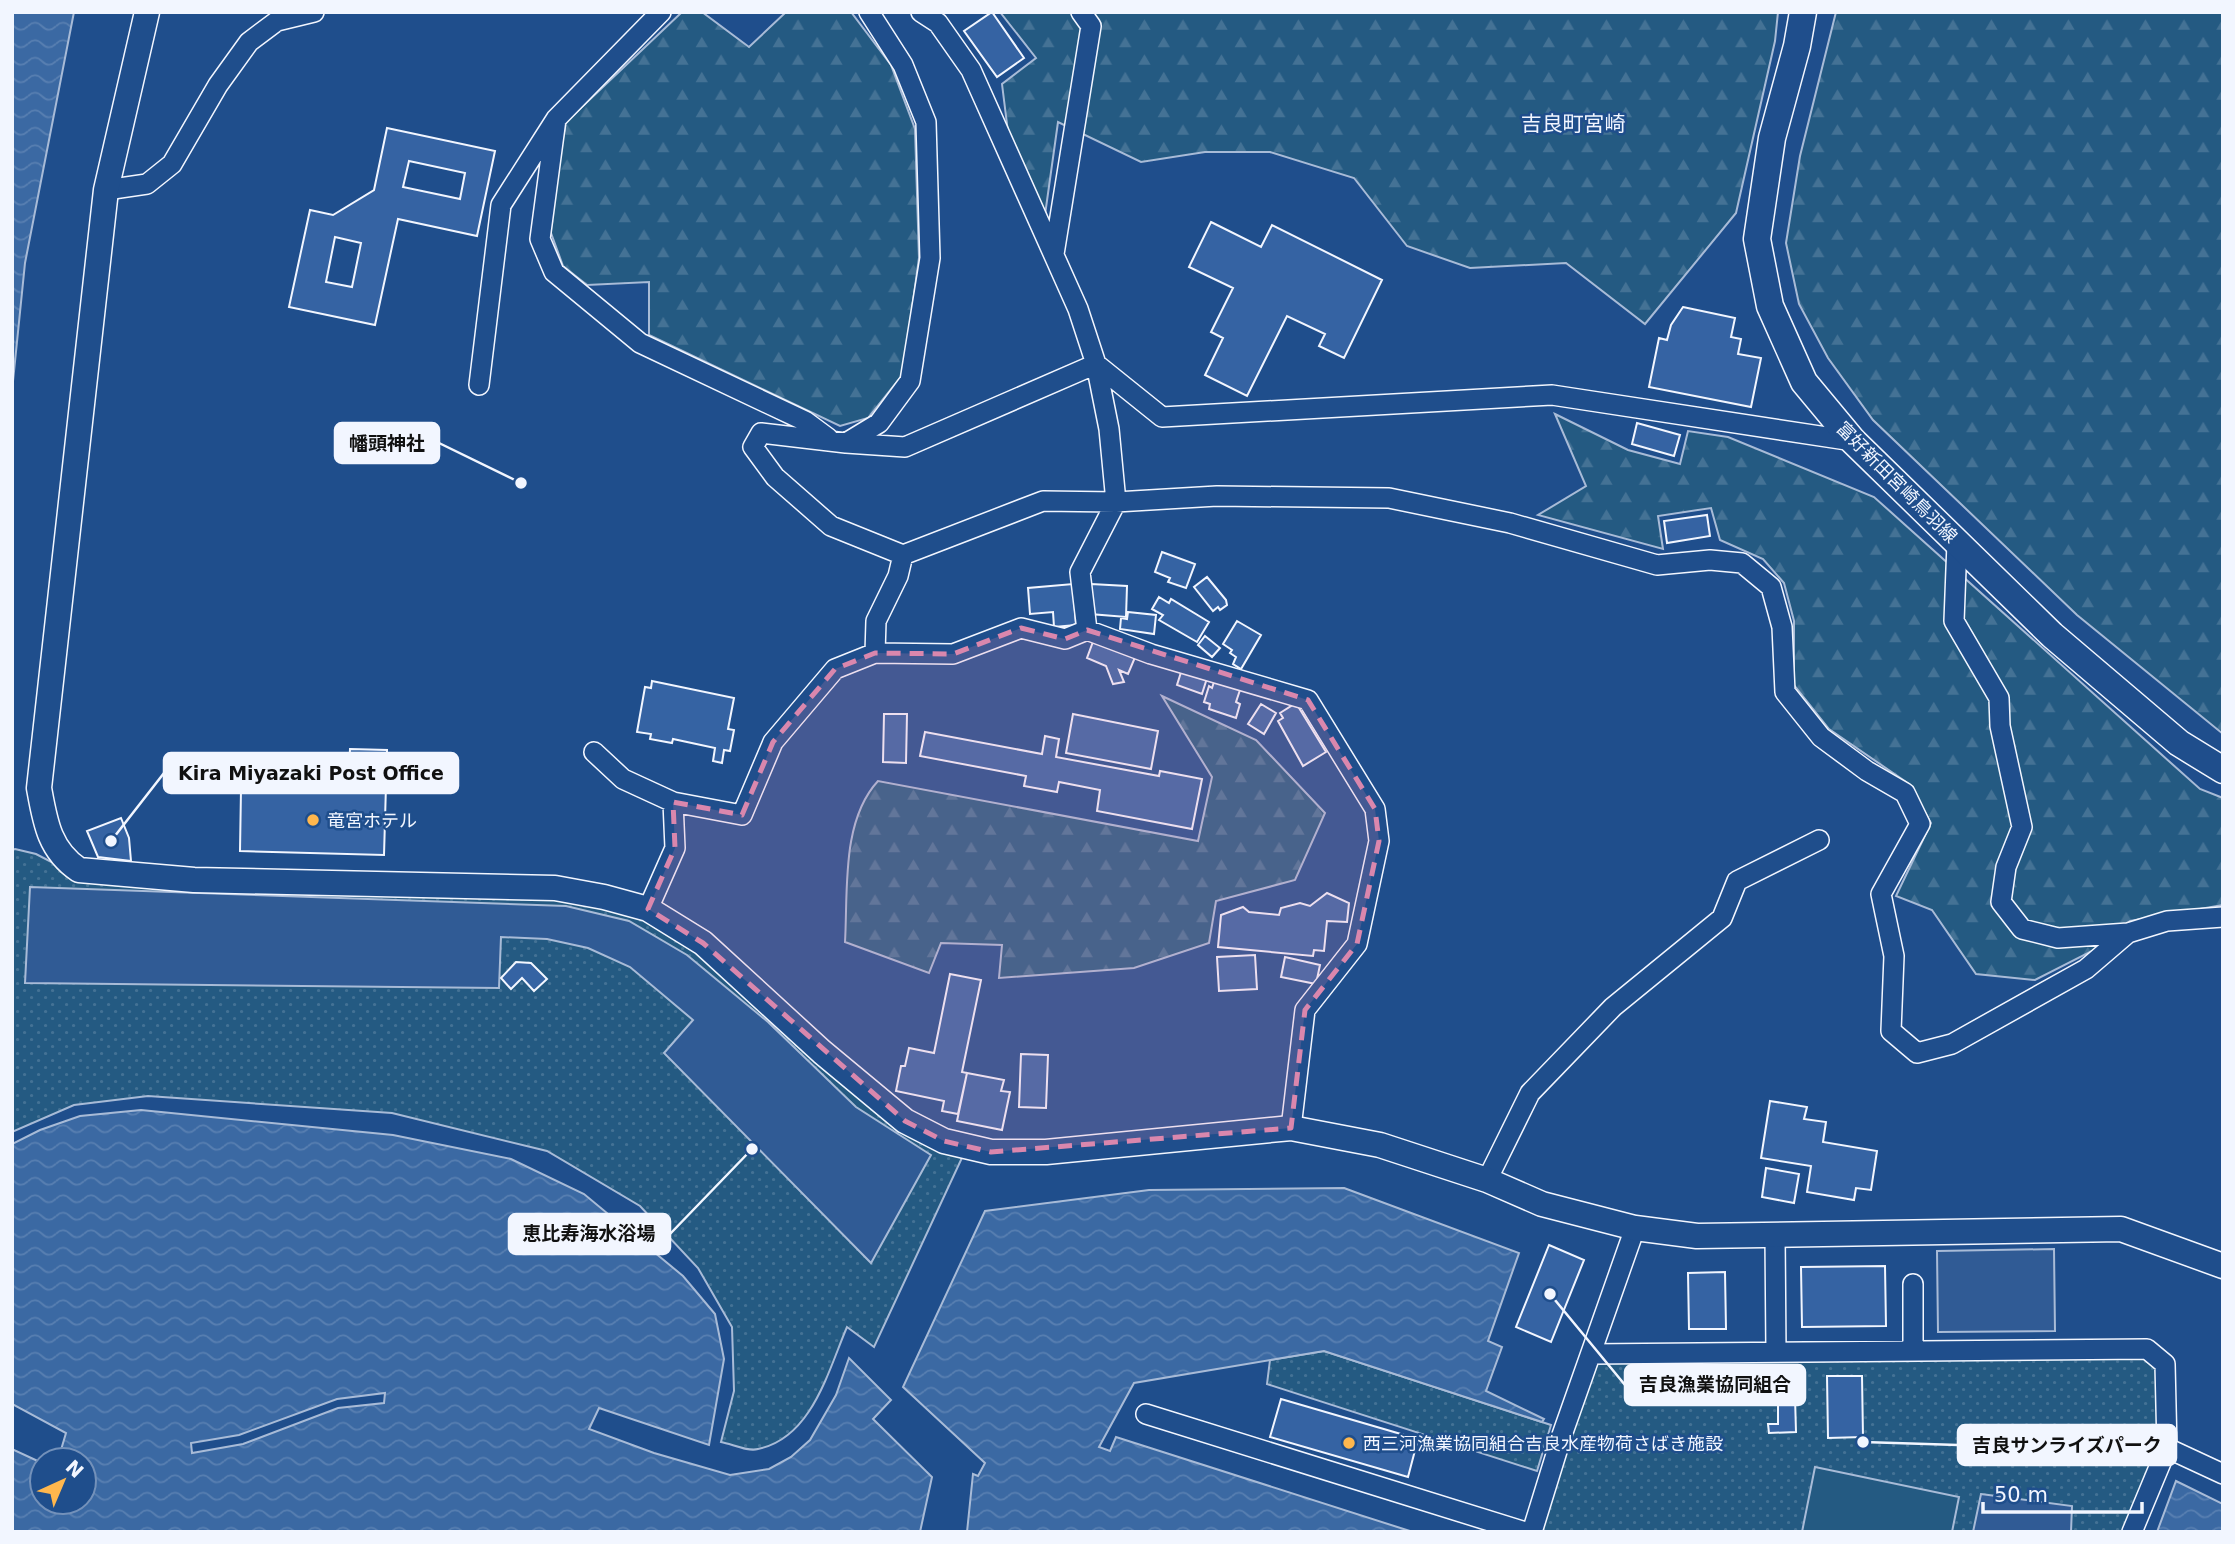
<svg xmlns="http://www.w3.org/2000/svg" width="2235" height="1544" font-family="'DejaVu Sans','Noto Sans JP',sans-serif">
	<defs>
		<pattern id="forest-firs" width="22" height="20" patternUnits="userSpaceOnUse" patternTransform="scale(1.75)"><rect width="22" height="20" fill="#245a82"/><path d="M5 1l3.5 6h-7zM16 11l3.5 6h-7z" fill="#447295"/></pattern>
		<pattern id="park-dots" width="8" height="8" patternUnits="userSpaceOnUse" patternTransform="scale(1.75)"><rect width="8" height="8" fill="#245a82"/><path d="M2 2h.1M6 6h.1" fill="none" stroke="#447295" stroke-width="1.8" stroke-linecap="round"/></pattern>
		<pattern id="water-waves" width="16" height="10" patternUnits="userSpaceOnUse" patternTransform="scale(1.75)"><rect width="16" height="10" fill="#3b69a3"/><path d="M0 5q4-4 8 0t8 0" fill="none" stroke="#587fb1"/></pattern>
	</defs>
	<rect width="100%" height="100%" fill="#1f4e8c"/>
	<!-- forest -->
	<path fill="url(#forest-firs)" stroke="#a8bbd7" stroke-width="2" d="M 682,12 L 702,12 L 749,47 L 786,12 L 851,12 L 891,65 L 915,129 L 919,258 L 903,374 L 868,418 L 840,426 L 649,335 L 649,282 L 587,285 L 563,266 L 551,233 L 551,203 L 566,122 Z
		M 1000,12 L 1778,12 L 1775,41 L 1736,213 L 1645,324 L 1566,263 L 1470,268 L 1407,246 L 1354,178 L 1270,152 L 1205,152 L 1141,162 L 1058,122 L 1045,215 L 1008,132 L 1002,84 L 1036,58 Z
		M 1836,12 L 2223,12 L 2223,734 L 2077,615 L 1873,420 L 1828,358 L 1799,304 L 1786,243 L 1800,156 Z
		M 1555,414 L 1628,450 L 1680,464 L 1688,431 L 1728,437 L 1874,497 L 2200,789 L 2223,798 L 2223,905 L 2130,921 L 2098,948 L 2035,980 L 1976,974 L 1932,910 L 1896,896 L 1931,823 L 1909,784 L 1829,729 L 1794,685 L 1794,621 L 1784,583 L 1763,559 L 1720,540 L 1711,508 L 1658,516 L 1663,549 L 1538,515 L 1586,486 Z
		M 1162,696 L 1256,740 L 1325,813 L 1295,880 L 1216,901 L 1209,943 L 1134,968 L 999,978 L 1002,945 L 941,943 L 929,973 L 845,942 C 848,891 841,821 878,781 L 1198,841 L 1212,777 Z"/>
	<!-- park -->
	<path fill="url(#park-dots)" stroke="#a8bbd7" stroke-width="2" d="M 15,849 L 36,854 L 61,867 L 555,888 L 648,909 L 905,1121 L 967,1147 L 874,1347 L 847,1327 C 828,1371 812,1438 758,1449 C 748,1452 732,1444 721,1442 L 734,1391 L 732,1327 L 698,1268 L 640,1206 L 547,1151 L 392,1113 L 148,1096 L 74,1105 L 12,1132 L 12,850 Z
		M 1324,1351 L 1551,1425 L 1537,1471 L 1267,1384 L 1270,1360 Z
		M 1591,1354 L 2155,1355 L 2167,1448 L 2132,1532 L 1532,1532 Z"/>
	<!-- pitch -->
	<path fill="#245a82" stroke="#a8bbd7" stroke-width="2" d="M 1815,1467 L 1959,1497 L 1952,1532 L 1802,1532 Z"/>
	<!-- parking -->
	<path fill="#305b95" stroke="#a8bbd7" stroke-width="2" d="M 30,887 L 566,906 L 629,921 L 687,955 L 768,1022 L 856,1107 L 931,1155 L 871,1263 L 664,1053 L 693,1020 L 630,967 L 588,948 L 547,939 L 501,937 L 499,988 L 25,983 Z
		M 2054,1249 L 2055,1331 L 1938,1332 L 1937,1251 Z
		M 1981,1494 L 2072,1506 L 2071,1532 L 1973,1532 Z"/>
	<!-- water -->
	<path fill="url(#water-waves)" stroke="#a8bbd7" stroke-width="2" d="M 12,12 L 74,12 L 25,263 L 12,391 Z
		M 141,1110 L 393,1135 L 511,1159 L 584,1194 L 683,1276 L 715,1314 L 724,1359 L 709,1445 L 599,1408 L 589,1429 L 654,1453 L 730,1475 L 769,1469 L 791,1457 L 810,1440 L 836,1395 L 849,1358 L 891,1400 L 873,1419 L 932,1477 L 920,1532 L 12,1532 L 12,1449 L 42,1463 L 42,1502 L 84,1502 L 84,1460 L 58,1460 L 66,1433 L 12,1404 L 12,1144 L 40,1130 L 80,1116 Z
		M 1344,1188 L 1519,1253 L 1488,1341 L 1502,1347 L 1486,1391 L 1544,1419 L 1542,1422 L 1324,1351 L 1134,1383 L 1099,1447 L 1110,1451 L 1116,1437 L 1413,1532 L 967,1532 L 973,1474 L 978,1476 L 985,1463 L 903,1387 L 985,1211 L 1149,1190 Z
		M 2176,1481 L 2223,1504 L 2223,1532 L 2157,1532 Z"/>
	<!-- pier -->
	<path fill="#1f4e8c" stroke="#a8bbd7" stroke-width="2" d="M 385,1393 L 384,1403 L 338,1408 L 243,1444 L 192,1453 L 191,1443 L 239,1435 L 337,1399 Z"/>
	<!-- building -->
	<path fill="#3563a3" stroke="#f2f6ff" stroke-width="2" fill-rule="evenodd" d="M 992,12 L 1024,58 L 997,77 L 964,31 Z
		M 387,128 L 495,151 L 477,236 L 398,219 L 375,325 L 289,307 L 310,210 L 333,215 L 374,190 ZM 409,161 L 465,173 L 460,199 L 403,187 ZM 335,237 L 361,243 L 352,287 L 326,282 Z
		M 1211,222 L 1261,247 L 1272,225 L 1382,280 L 1344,358 L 1319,346 L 1325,334 L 1287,316 L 1247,396 L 1205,375 L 1223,338 L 1211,332 L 1233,288 L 1189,267 Z
		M 1683,307 L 1735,318 L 1731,337 L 1741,339 L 1738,354 L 1761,358 L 1751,407 L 1649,387 L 1659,338 L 1667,340 L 1671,325 Z
		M 1637,423 L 1680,435 L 1674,456 L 1632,444 Z
		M 1707,515 L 1710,536 L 1667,543 L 1664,521 Z
		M 1162,552 L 1195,564 L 1186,588 L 1168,582 L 1170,578 L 1155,572 Z
		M 1207,577 L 1226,600 L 1227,605 L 1220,610 L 1218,607 L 1213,611 L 1194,587 Z
		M 1073,584 L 1076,625 L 1054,627 L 1053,612 L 1030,614 L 1028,588 Z
		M 1091,584 L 1127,586 L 1126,617 L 1090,614 Z
		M 1159,597 L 1169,603 L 1171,599 L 1209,622 L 1197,642 L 1159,620 L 1163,615 L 1152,609 Z
		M 1128,612 L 1156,615 L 1154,634 L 1120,629 L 1121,618 L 1127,619 Z
		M 1237,621 L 1261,635 L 1241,669 L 1233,664 L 1236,657 L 1230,653 L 1232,650 L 1223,644 Z
		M 1205,636 L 1220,648 L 1212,657 L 1198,645 Z
		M 1094,639 L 1136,655 L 1128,674 L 1119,670 L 1124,682 L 1113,684 L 1106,666 L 1087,658 Z
		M 1182,669 L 1207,678 L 1202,694 L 1177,685 Z
		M 1215,679 L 1241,687 L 1236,702 L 1240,704 L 1236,718 L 1209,709 L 1210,704 L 1204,702 L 1209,686 L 1212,688 Z
		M 652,681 L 734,698 L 728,729 L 734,730 L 730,751 L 724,750 L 722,763 L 713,761 L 715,748 L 673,739 L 672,743 L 650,739 L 651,734 L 637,732 L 645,687 L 651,688 Z
		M 1296,703 L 1326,752 L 1303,766 L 1278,721 L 1283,718 L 1280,713 Z
		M 1261,704 L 1276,713 L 1264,734 L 1248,724 Z
		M 884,714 L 907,714 L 906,763 L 883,762 Z
		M 1073,714 L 1158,731 L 1151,769 L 1066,753 Z
		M 925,732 L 1042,754 L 1045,736 L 1059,739 L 1056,757 L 1159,776 L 1160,771 L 1202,779 L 1192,829 L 1097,811 L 1100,790 L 1059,782 L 1057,792 L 1024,786 L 1026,776 L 920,756 Z
		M 350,749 L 387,750 L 384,855 L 240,851 L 241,789 L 274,790 L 275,766 L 349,768 Z
		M 121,818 L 129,838 L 131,861 L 98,857 L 87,831 Z
		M 1327,893 L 1349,903 L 1347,922 L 1327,921 L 1324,951 L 1314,950 L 1313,956 L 1218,947 L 1221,915 L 1243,907 L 1249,912 L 1279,915 L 1281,908 L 1300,903 L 1310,906 Z
		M 1255,955 L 1257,989 L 1219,991 L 1217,957 Z
		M 1285,957 L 1320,965 L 1316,984 L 1281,977 Z
		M 516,962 L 531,963 L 547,979 L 534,991 L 522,978 L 511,989 L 501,978 Z
		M 950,974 L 981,980 L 962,1072 L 967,1073 L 958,1114 L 942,1111 L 944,1101 L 896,1091 L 901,1066 L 905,1066 L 909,1048 L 934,1053 Z
		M 1021,1054 L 1048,1055 L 1046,1108 L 1019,1107 Z
		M 967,1073 L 1004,1080 L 1001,1091 L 1010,1092 L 1002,1130 L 957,1121 Z
		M 1770,1101 L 1807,1107 L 1804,1119 L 1826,1122 L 1823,1142 L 1877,1151 L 1871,1190 L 1856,1188 L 1854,1200 L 1807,1192 L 1811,1166 L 1761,1158 Z
		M 1766,1168 L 1799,1174 L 1794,1203 L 1762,1197 Z
		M 1549,1245 L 1584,1260 L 1551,1342 L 1516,1327 Z
		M 1885,1266 L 1886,1326 L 1802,1327 L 1801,1267 Z
		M 1725,1272 L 1726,1329 L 1689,1329 L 1688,1273 Z
		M 1827,1376 L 1862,1376 L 1863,1437 L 1828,1438 Z
		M 1778,1397 L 1795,1397 L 1796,1432 L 1769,1433 L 1768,1424 L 1778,1424 Z
		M 1281,1399 L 1418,1439 L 1408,1477 L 1270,1437 Z"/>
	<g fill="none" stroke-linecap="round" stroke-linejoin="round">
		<!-- minor casing -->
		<g stroke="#f2f6ff" stroke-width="22">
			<path id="minor" d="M 869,12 L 903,65 L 926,122 L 930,258 L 910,381 L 879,423 L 846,443 L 761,433 L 753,447 L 775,477 L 831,526 L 903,555 L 1043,501 L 1116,502 L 1217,496 L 1389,498 L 1510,523 L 1657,565 L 1710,560 L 1742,563 L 1771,587 L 1782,627 L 1785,692 L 1821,737 L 1867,771 L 1905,793 L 1920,824 L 1881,894 L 1894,956 L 1891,1031 L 1917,1053 L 1952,1044 L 2086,969 L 2128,933 L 2167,921 L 2223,917
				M 921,12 L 938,23 L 971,70 L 1078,309 L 1096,364 L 1162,417 L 1552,395 L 1853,441
				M 556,119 L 540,239 L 554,272 L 640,343 L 805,421 L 828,438
				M 106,190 L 147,184 L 172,164 L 218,85 L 249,42 L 277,21 L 314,12
				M 1054,254 L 1091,26 L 1081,12
				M 479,385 L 501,205 L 556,119 L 661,12
				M 846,443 L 905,447 L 1096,364 L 1109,429 L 1116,502 L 1080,572 L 1087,630
				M 1957,543 L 1954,621 L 1999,698 L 2000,726 L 2022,827 L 2006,867 L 2001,902 L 2022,929 L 2058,938 L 2128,933
				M 875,653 L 876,621 L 898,576 L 903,555
				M 594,752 L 623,779 L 673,802 L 742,815 L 773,742 L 835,669 L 875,653 L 953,654 L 1021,628 L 1065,639 L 1087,630 L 1151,654 L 1308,700 L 1375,809 L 1379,841 L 1357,944 L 1305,1010 L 1291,1128
				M 648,909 L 675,848 L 673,802
				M 1487,1180 L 1530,1093 L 1613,1007 L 1722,918 L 1737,881 L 1819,840
				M 1775,1235 L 1776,1352
				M 1913,1350 L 1913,1284
				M 1591,1354 L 2147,1349 L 2165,1364 L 2167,1448 L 2132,1532
				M 1146,1414 L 1525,1532
				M 2167,1448 L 2223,1474
				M 1532,1532 L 1562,1435 L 1635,1228"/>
		</g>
		<!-- tertiary casing -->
		<g stroke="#f2f6ff" stroke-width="27">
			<path id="tertiary" d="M 147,12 L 106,190 L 39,788 C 45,821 49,850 79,870 L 194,880 L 555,888 L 604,897 L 648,909 L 703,943 L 822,1052 L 905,1121 L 944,1141 L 991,1152 L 1046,1152 L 1291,1128 L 1380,1145 L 1487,1180 L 1542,1204 L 1635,1228 L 1697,1236 L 2121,1229 L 2223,1266"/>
		</g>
		<!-- secondary casing -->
		<g stroke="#f2f6ff" stroke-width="29">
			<path id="secondary" d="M 1803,12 L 1797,46 L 1772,138 L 1757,239 L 1770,306 L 1804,382 L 1853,441 L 2052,635 L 2179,743 L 2223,770"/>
		</g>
		<!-- minor -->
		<use href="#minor" stroke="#1f4e8c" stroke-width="19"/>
		<!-- tertiary -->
		<use href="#tertiary" stroke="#1f4e8c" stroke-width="24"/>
		<!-- secondary -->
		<use href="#secondary" stroke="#1f4e8c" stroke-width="26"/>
	</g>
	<!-- marked area -->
	<path fill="#da87ad" fill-opacity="0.2" stroke="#da87ad" stroke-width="5" stroke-dasharray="14 9" stroke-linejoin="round" d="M 1021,628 L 1065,639 L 1087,630 L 1308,700 L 1375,809 L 1379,841 L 1357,944 L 1305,1010 L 1291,1128 L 991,1152 L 944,1141 L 905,1121 L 703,943 L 648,909 L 675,848 L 673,802 L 742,815 L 773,742 L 835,669 L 875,653 L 953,654 Z"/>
	<!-- markers -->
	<g fill="#ffb74d" stroke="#1f4e8c" stroke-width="2.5">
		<circle cx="313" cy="820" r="7"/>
		<circle cx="1349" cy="1443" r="7"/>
	</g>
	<g text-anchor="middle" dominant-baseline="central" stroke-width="5" stroke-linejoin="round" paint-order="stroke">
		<!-- street labels -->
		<g font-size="18" fill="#f2f6ff" stroke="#1f4e8c">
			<text transform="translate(1897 482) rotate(45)">富好新田宮崎鳥羽線</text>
		</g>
		<!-- poi labels -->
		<g font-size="18" fill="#f2f6ff" stroke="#1f4e8c" text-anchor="start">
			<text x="327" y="820">竜宮ホテル</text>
			<text x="1363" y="1443">西三河漁業協同組合吉良水産物荷さばき施設</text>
		</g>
		<!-- quarter labels -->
		<g font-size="21" fill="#f2f6ff" stroke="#1f4e8c">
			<text x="1573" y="124">吉良町宮崎</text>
		</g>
	</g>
	<!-- callouts -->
	<path fill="none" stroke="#f2f6ff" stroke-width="2.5" d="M521 483L439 443M111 841L164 773M752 1149L670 1234M1550 1294L1625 1385M1863 1442L1958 1445"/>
	<g fill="#f2f6ff" stroke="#1f4e8c" stroke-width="2.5">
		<circle cx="521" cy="483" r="7"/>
		<circle cx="111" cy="841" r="7"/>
		<circle cx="752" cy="1149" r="7"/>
		<circle cx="1550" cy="1294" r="7"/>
		<circle cx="1863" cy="1442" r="7"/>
	</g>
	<g fill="#f2f6ff" stroke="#f2f6ff" stroke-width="2.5">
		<rect x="335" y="423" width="104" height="40" rx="7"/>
		<rect x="164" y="753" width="294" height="40" rx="7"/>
		<rect x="509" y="1214" width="161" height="40" rx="7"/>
		<rect x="1625" y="1365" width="180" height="40" rx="7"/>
		<rect x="1958" y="1425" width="218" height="40" rx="7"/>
	</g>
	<g font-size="19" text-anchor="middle" font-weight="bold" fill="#111">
		<text x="387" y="450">幡頭神社</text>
		<text x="311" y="780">Kira Miyazaki Post Office</text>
		<text x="589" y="1240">恵比寿海水浴場</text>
		<text x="1715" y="1391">吉良漁業協同組合</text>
		<text x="2067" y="1452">吉良サンライズパーク</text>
	</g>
	<!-- border -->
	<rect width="2235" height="1544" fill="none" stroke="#f2f6ff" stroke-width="28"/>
	<!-- north arrow -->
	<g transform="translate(63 1481) rotate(44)"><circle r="33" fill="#1f4e8c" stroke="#7391ba" stroke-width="2"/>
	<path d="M0-5L12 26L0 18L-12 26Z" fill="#ffb74d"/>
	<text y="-10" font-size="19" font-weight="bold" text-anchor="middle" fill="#f2f6ff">N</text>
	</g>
	<!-- scale -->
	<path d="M1983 1502v10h159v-10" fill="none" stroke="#f2f6ff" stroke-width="3.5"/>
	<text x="1994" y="1502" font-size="21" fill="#f2f6ff" stroke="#1f4e8c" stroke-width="5" paint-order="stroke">50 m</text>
</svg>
